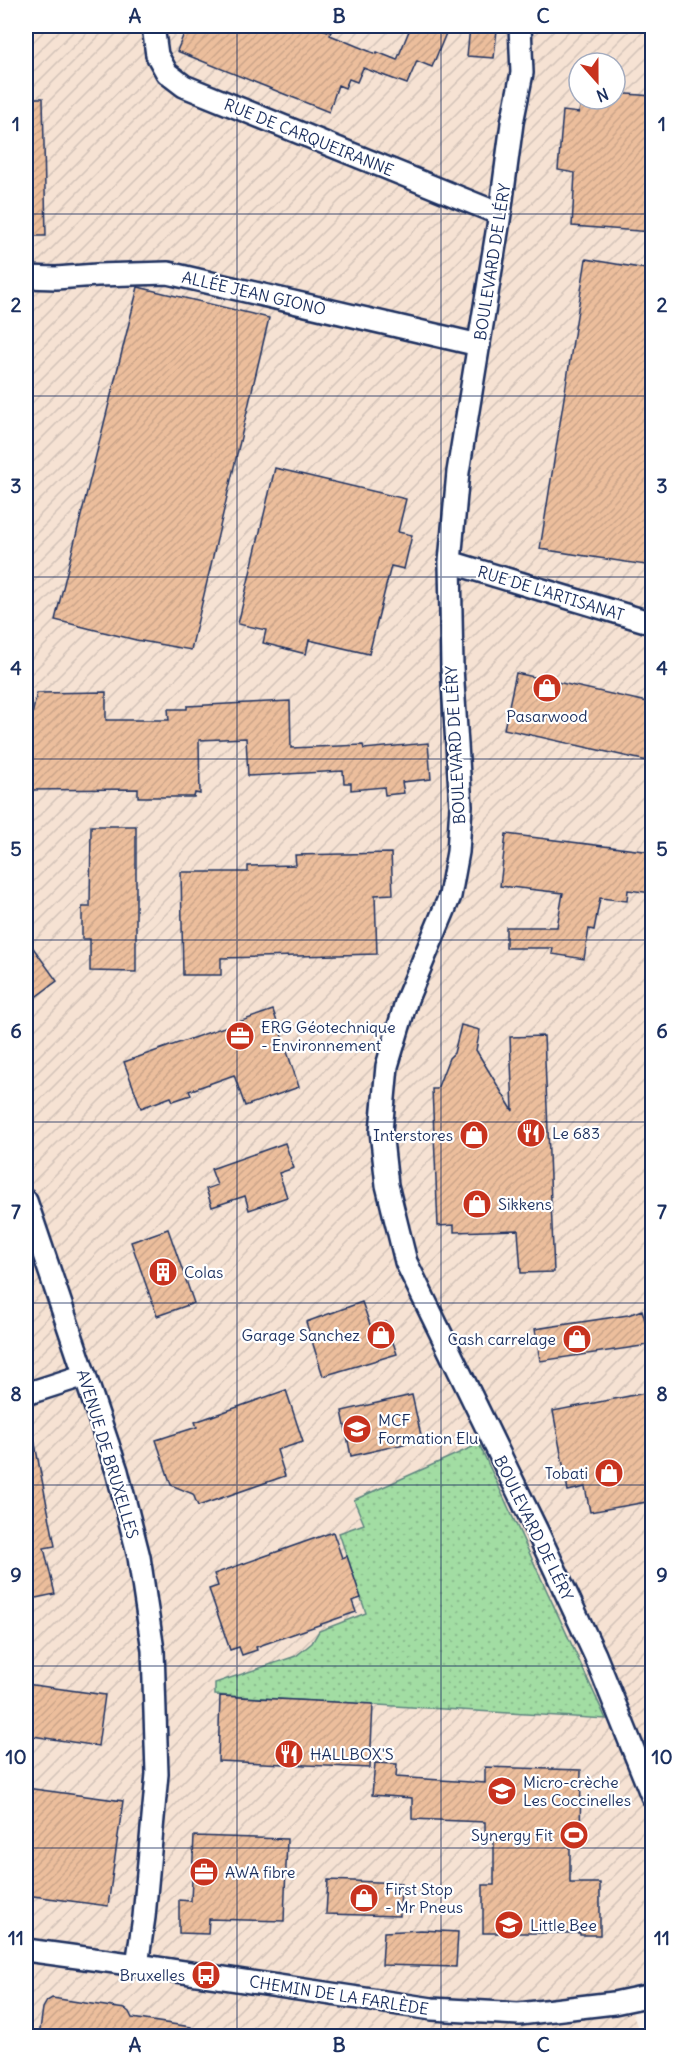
<svg xmlns="http://www.w3.org/2000/svg" width="678" height="2062" font-family="Delius,sans-serif">
	<defs>
		<pattern id="industrial-furrows" width="10" height="10" patternUnits="userSpaceOnUse" patternTransform="scale(1.5)"><rect width="10" height="10" fill="#f6e2d3"/><path d="M-1 1l2-2M0 10L10 0M9 11l2-2" fill="none" stroke="#d2c2b8"/></pattern>
		<pattern id="grass-dots" width="8" height="8" patternUnits="userSpaceOnUse" patternTransform="scale(1.5)"><rect width="8" height="8" fill="#a2dda3"/><path d="M2 2h.1M6 6h.1" fill="none" stroke="#8bbe8f" stroke-width="1.8" stroke-linecap="round"/></pattern>
		<pattern id="building-hatch" width="6" height="6" patternUnits="userSpaceOnUse" patternTransform="scale(1.5)"><rect width="6" height="6" fill="#ecbe9c"/><path d="M-1 1l2-2M0 6l6-6M5 7l2-2" fill="none" stroke="#caa489"/></pattern>
	</defs>
	<rect width="100%" height="100%" fill="#fbf2eb"/>
	<filter id="ink" filterUnits="userSpaceOnUse"><feTurbulence type="fractalNoise" baseFrequency=".0167" numOctaves="2"/><feDisplacementMap in="SourceGraphic" scale="12" xChannelSelector="R" yChannelSelector="G"/><feConvolveMatrix kernelMatrix="1 2 1 2 8 2 1 2 1" color-interpolation-filters="sRGB"/></filter>
	<g filter="url(#ink)">
		<!-- industrial -->
		<path fill="url(#industrial-furrows)" fill-rule="evenodd" d="M 26,26 L 652,26 L 652,1981 L 623,1988 L 641,2036 L 26,2036 ZM 579,63 L 615,63 L 615,99 L 579,99 Z"/>
		<!-- grass -->
		<path fill="url(#grass-dots)" stroke="#5e8680" stroke-width="1.5" d="M 479,1444 L 606,1719 L 215,1695 L 215,1683 L 296,1656 L 312,1643 L 319,1631 L 366,1613 L 339,1533 L 364,1524 L 354,1500 Z
			M 428,2031 L 512,2035 L 512,2036 L 427,2036 Z"/>
		<!-- building -->
		<path fill="url(#building-hatch)" stroke="#1b2f5e" stroke-width="1.5" d="M 187,26 L 313,26 L 331,32 L 330,35 L 376,54 L 377,52 L 397,60 L 411,26 L 449,26 L 432,67 L 417,61 L 407,84 L 363,68 L 357,82 L 349,79 L 345,88 L 338,85 L 329,112 L 177,51 Z
			M 470,27 L 497,30 L 494,58 L 467,56 Z
			M 615,93 L 652,96 L 652,232 L 572,226 L 575,173 L 558,170 L 563,111 L 579,113 L 581,99 L 615,99 Z
			M 26,98 L 43,98 L 46,236 L 26,236 Z
			M 586,259 L 652,270 L 652,566 L 540,549 Z
			M 138,287 L 269,318 L 191,650 L 136,640 L 55,620 Z
			M 275,468 L 406,499 L 398,532 L 412,535 L 404,569 L 391,566 L 369,654 L 309,640 L 306,654 L 263,643 L 266,630 L 238,624 Z
			M 516,673 L 652,703 L 652,762 L 504,729 Z
			M 106,692 L 106,720 L 169,720 L 168,709 L 187,709 L 187,706 L 290,701 L 291,748 L 363,745 L 364,749 L 428,743 L 431,779 L 402,782 L 404,793 L 385,795 L 384,787 L 351,790 L 351,783 L 344,783 L 343,771 L 248,776 L 246,738 L 199,740 L 200,794 L 195,793 L 194,797 L 138,797 L 138,789 L 26,790 L 26,718 L 31,719 L 37,693 Z
			M 91,826 L 136,826 L 136,972 L 90,971 L 90,939 L 82,939 L 82,907 L 90,907 Z
			M 506,834 L 652,852 L 652,893 L 628,890 L 627,901 L 600,898 L 594,930 L 589,929 L 584,959 L 552,954 L 553,948 L 506,948 L 506,927 L 557,927 L 563,893 L 500,886 Z
			M 391,853 L 393,894 L 375,895 L 377,954 L 221,958 L 221,975 L 183,975 L 181,872 L 248,872 L 248,866 L 296,865 L 295,855 Z
			M 26,938 L 57,981 L 26,1004 Z
			M 273,1010 L 299,1087 L 245,1106 L 234,1075 L 189,1091 L 191,1095 L 173,1101 L 171,1097 L 141,1108 L 124,1062 Z
			M 461,1025 L 480,1030 L 476,1050 L 513,1111 L 510,1037 L 544,1036 L 554,1272 L 521,1273 L 518,1230 L 454,1232 L 454,1225 L 438,1226 L 432,1089 L 437,1089 L 449,1058 L 454,1053 Z
			M 285,1143 L 294,1168 L 279,1173 L 287,1197 L 249,1210 L 245,1196 L 212,1207 L 206,1189 L 217,1185 L 211,1169 Z
			M 168,1229 L 194,1303 L 157,1316 L 131,1242 Z
			M 362,1302 L 371,1327 L 386,1322 L 397,1354 L 323,1376 L 306,1322 Z
			M 642,1310 L 652,1343 L 642,1346 L 540,1361 L 535,1329 L 628,1315 Z
			M 286,1390 L 303,1442 L 277,1450 L 285,1476 L 198,1506 L 193,1494 L 171,1485 L 156,1440 L 197,1427 L 195,1422 Z
			M 650,1392 L 652,1404 L 652,1501 L 590,1512 L 585,1487 L 568,1491 L 553,1411 Z
			M 412,1395 L 422,1440 L 351,1456 L 342,1411 Z
			M 34,1439 L 55,1546 L 44,1548 L 55,1594 L 26,1600 L 26,1440 Z
			M 333,1532 L 342,1558 L 347,1556 L 361,1598 L 352,1601 L 356,1612 L 256,1647 L 257,1650 L 242,1655 L 239,1647 L 230,1650 L 209,1589 L 218,1586 L 214,1574 Z
			M 26,1684 L 105,1695 L 98,1746 L 26,1735 Z
			M 220,1696 L 373,1704 L 370,1768 L 218,1761 Z
			M 375,1763 L 397,1764 L 396,1777 L 485,1783 L 485,1767 L 581,1770 L 580,1842 L 570,1841 L 570,1883 L 600,1883 L 600,1935 L 580,1935 L 580,1933 L 483,1933 L 483,1885 L 494,1885 L 494,1841 L 485,1841 L 485,1822 L 412,1819 L 412,1798 L 372,1795 Z
			M 26,1788 L 123,1801 L 108,1906 L 26,1895 Z
			M 194,1836 L 287,1839 L 284,1921 L 209,1919 L 208,1934 L 179,1933 L 179,1900 L 191,1901 Z
			M 328,1880 L 401,1883 L 400,1916 L 326,1914 Z
			M 421,1930 L 458,1932 L 456,1967 L 382,1965 L 384,1932 Z
			M 52,1998 L 125,2009 L 129,2012 L 132,2018 L 191,2027 L 190,2037 L 39,2037 L 43,2008 L 47,2001 Z"/>
		<g fill="none" stroke-linecap="round" stroke-linejoin="round">
			<!-- minor casing -->
			<g stroke="#1b2f5e" stroke-width="26">
				<path id="minor" d="M 153,26 L 157,55 L 167,73 L 184,86 L 500,214
					M 520,26 L 522,73 L 512,123 L 500,214 L 458,472 L 450,562 L 452,668 L 461,806 L 458,852 L 450,896 L 407,999 L 387,1066 L 381,1131 L 387,1185 L 406,1262 L 537,1531 L 595,1655 L 652,1796
					M 26,277 L 56,278 L 97,275 L 168,273 L 479,345
					M 450,562 L 652,623
					M 26,1201 L 117,1471 L 139,1557 L 153,1650 L 157,1774 L 144,1917 L 137,1965
					M 26,1394 L 85,1375
					M 26,1950 L 137,1965 L 432,2009 L 519,2014 L 614,2003 L 652,1995"/>
			</g>
			<!-- minor -->
			<use href="#minor" stroke="#fff" stroke-width="21"/>
		</g>
	</g>
	<!-- grid -->
	<path fill="none" stroke="#1b2f5e" stroke-width="1.5" stroke-opacity="0.55" d="M 237,26 L 237,2036M 441,26 L 441,2036M 26,214 L 652,214M 26,396 L 652,396M 26,577 L 652,577M 26,759 L 652,759M 26,940 L 652,940M 26,1122 L 652,1122M 26,1303 L 652,1303M 26,1485 L 652,1485M 26,1666 L 652,1666M 26,1848 L 652,1848"/>
	<!-- icons -->
	<defs>
		<g id="shop-disc" transform="scale(1.5)"><circle r="9.5" fill="#c8321e" stroke="#fff"/><path d="M-5-2.5h2.3a2.7 3.5 0 0 1 5.4 0H5L5.5 6h-11ZM-1.5-2.5h3a1.5 2.3 0 0 0-3 0Z" fill="#fff"/></g>
		<g id="office-disc" transform="scale(1.5)"><circle r="9.5" fill="#c8321e" stroke="#fff"/><path d="M-6-3h4V-5.5h4V-3h4V5H-6ZM-1-4.5V-3h2v-1.5ZM-6 0V1H6V0Z" fill="#fff"/></g>
		<g id="restaurant-disc" transform="scale(1.5)"><circle r="9.5" fill="#c8321e" stroke="#fff"/><path d="M-5-6h1v4h1v-4h1v4h1v-4h1v5L-1.5 .5V6h-2V.5L-5-1ZM5-6V6H3V1.5H1.5Q1.5-4 5-6Z" fill="#fff"/></g>
		<g id="building-disc" transform="scale(1.5)"><circle r="9.5" fill="#c8321e" stroke="#fff"/><path d="M-4-6H4V6H1V3H-1V6H-4ZM-2.5-4.3h1.7v1.8h-1.7ZM.8-4.3h1.7v1.8H.8ZM-2.5-1h1.7V.8h-1.7ZM.8-1h1.7V.8H.8Z" fill="#fff"/></g>
		<g id="university-disc" transform="scale(1.5)"><circle r="9.5" fill="#c8321e" stroke="#fff"/><path d="M0-5L7-2L0 1L-7-2ZM-4 1L0 2.5L4 1V4Q0 6-4 4Z" fill="#fff"/></g>
		<g id="school-disc" transform="scale(1.5)"><circle r="9.5" fill="#c8321e" stroke="#fff"/><path d="M0-5L7-2L0 1L-7-2ZM-4 1L0 2.5L4 1V4Q0 6-4 4Z" fill="#fff"/></g>
		<g id="stadium-disc" transform="scale(1.5)"><circle r="9.5" fill="#c8321e" stroke="#fff"/><path d="M0-5a6.5 5 0 1 0 0 10a6.5 5 0 1 0 0-10ZM-3.5-1.8h7v3.6h-7Z" fill="#fff"/></g>
		<g id="bus-disc" transform="scale(1.5)"><circle r="9.5" fill="#c8321e" stroke="#fff"/><path d="M-5-6H5V4H4V6H2V4H-2V6H-4V4H-5ZM-3.5-4V0h7V-4ZM-3.5 1.2v1.5H-2V1.2ZM2 1.2v1.5H3.5V1.2Z" fill="#fff"/></g>
	</defs>
	<g fill-rule="evenodd">
		<use href="#shop-disc" x="547" y="688"/>
		<use href="#office-disc" x="240" y="1036"/>
		<use href="#restaurant-disc" x="531" y="1133"/>
		<use href="#shop-disc" x="474" y="1135"/>
		<use href="#shop-disc" x="477" y="1204"/>
		<use href="#building-disc" x="163" y="1272"/>
		<use href="#shop-disc" x="381" y="1335"/>
		<use href="#shop-disc" x="577" y="1339"/>
		<use href="#university-disc" x="357" y="1429"/>
		<use href="#shop-disc" x="609" y="1473"/>
		<use href="#restaurant-disc" x="289" y="1754"/>
		<use href="#school-disc" x="502" y="1791"/>
		<use href="#stadium-disc" x="574" y="1835"/>
		<use href="#office-disc" x="204" y="1872"/>
		<use href="#shop-disc" x="364" y="1898"/>
		<use href="#school-disc" x="509" y="1925"/>
		<use href="#bus-disc" x="206" y="1975"/>
	</g>
	<g text-anchor="middle" dominant-baseline="central" stroke-width="4.5" stroke-linejoin="round" paint-order="stroke">
		<!-- street labels -->
		<g font-size="16" fill="#1b2f5e" stroke="#fff">
			<text transform="translate(309 137) rotate(22)">RUE DE CARQUEIRANNE</text>
			<text transform="translate(492 262) rotate(-81)">BOULEVARD DE LÉRY</text>
			<text transform="translate(254 293) rotate(13)">ALLÉE JEAN GIONO</text>
			<text transform="translate(551 593) rotate(17)">RUE DE L'ARTISANAT</text>
			<text transform="translate(455 745) rotate(-93)">BOULEVARD DE LÉRY</text>
			<text transform="translate(108 1454) rotate(73)">AVENUE DE BRUXELLES</text>
			<text transform="translate(534 1528) rotate(64)">BOULEVARD DE LÉRY</text>
			<text transform="translate(339 1995) rotate(9)">CHEMIN DE LA FARLÈDE</text>
		</g>
		<!-- poi labels -->
		<g font-size="16" fill="#1b2f5e" stroke="#fff" text-anchor="start">
			<text x="547" y="716" text-anchor="middle">Pasarwood</text>
			<text x="261" y="1027">ERG Géotechnique<tspan x="261" dy="18">- Environnement</tspan></text>
			<text x="552" y="1133">Le 683</text>
			<text x="453" y="1135" text-anchor="end">Interstores</text>
			<text x="498" y="1204">Sikkens</text>
			<text x="184" y="1272">Colas</text>
			<text x="360" y="1335" text-anchor="end">Garage Sanchez</text>
			<text x="556" y="1339" text-anchor="end">Cash carrelage</text>
			<text x="378" y="1420">MCF<tspan x="378" dy="18">Formation Elu</tspan></text>
			<text x="588" y="1473" text-anchor="end">Tobati</text>
			<text x="310" y="1754">HALLBOX'S</text>
			<text x="523" y="1782">Micro-crèche<tspan x="523" dy="18">Les Coccinelles</tspan></text>
			<text x="553" y="1835" text-anchor="end">Synergy Fit</text>
			<text x="225" y="1872">AWA fibre</text>
			<text x="385" y="1889">First Stop<tspan x="385" dy="18">- Mr Pneus</tspan></text>
			<text x="530" y="1925">Little Bee</text>
			<text x="185" y="1975" text-anchor="end">Bruxelles</text>
		</g>
	</g>
	<!-- margin -->
	<rect width="678" height="2062" fill="none" stroke="#fff" stroke-width="66"/>
	<!-- north arrow -->
	<g transform="translate(597 81) rotate(159)"><circle r="28" fill="#ffffff" stroke="#a4acbf" stroke-width="1.5"/>
	<path d="M0-4.5L10 22L0 15L-10 22Z" fill="#c8321e"/>
	<text y="-9" font-size="16" font-weight="bold" text-anchor="middle" fill="#1b2f5e">N</text>
	</g>
	<rect x="33" y="33" width="612" height="1996" fill="none" stroke="#1b2f5e" stroke-width="2"/>
	<g font-size="20" text-anchor="middle" font-weight="bold" fill="#1b2f5e">
		<text x="135" y="23">A</text>
		<text x="339" y="23">B</text>
		<text x="543" y="23">C</text>
		<text x="16" y="131">1</text>
		<text x="662" y="131">1</text>
		<text x="16" y="312">2</text>
		<text x="662" y="312">2</text>
		<text x="16" y="493">3</text>
		<text x="662" y="493">3</text>
		<text x="16" y="675">4</text>
		<text x="662" y="675">4</text>
		<text x="16" y="856">5</text>
		<text x="662" y="856">5</text>
		<text x="16" y="1038">6</text>
		<text x="662" y="1038">6</text>
		<text x="16" y="1219">7</text>
		<text x="662" y="1219">7</text>
		<text x="16" y="1401">8</text>
		<text x="662" y="1401">8</text>
		<text x="16" y="1582">9</text>
		<text x="662" y="1582">9</text>
		<text x="16" y="1764">10</text>
		<text x="662" y="1764">10</text>
		<text x="16" y="1945">11</text>
		<text x="662" y="1945">11</text>
		<text x="135" y="2052">A</text>
		<text x="339" y="2052">B</text>
		<text x="543" y="2052">C</text>
	</g>
</svg>
